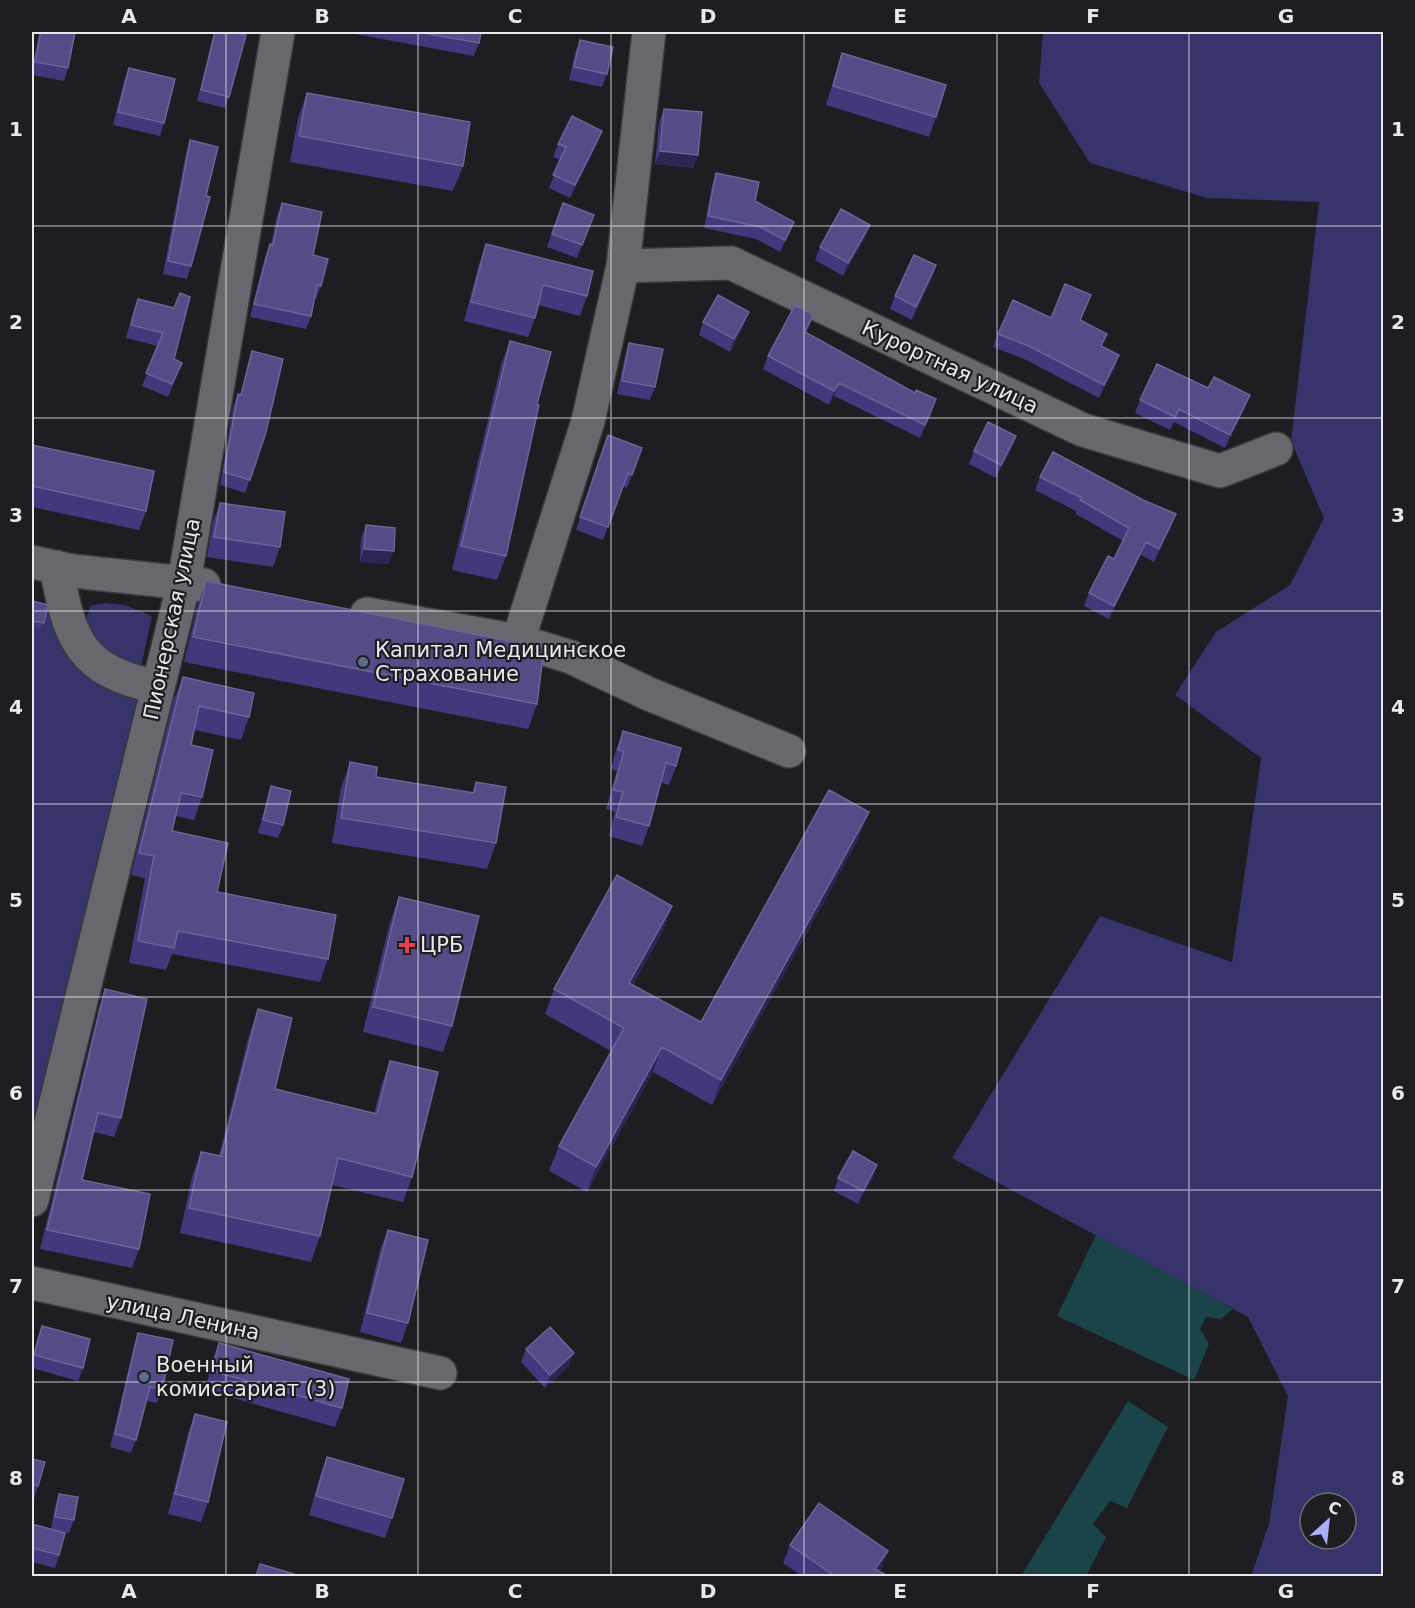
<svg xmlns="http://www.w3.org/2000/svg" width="1415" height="1608" font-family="'DejaVu Sans',sans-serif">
	<rect width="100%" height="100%" fill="#1d1d22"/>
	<!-- green -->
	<path fill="#37336b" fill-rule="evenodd" d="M 1043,32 L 1383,32 L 1383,1576 L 1251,1576 L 1269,1524 L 1288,1396 L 1248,1317 L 952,1158 L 1100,916 L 1232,962 L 1261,758 L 1175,695 L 1216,632 L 1290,585 L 1324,518 L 1291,441 L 1319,202 L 1207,198 L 1090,163 L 1039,83 ZM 1310,1503 L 1346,1503 L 1346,1539 L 1310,1539 Z
		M 32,600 L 63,608 L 141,684 L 32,1194 Z
		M 104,603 L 125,605 L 152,616 L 141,667 L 112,663 L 84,629 L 90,606 Z"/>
	<!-- water -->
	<path fill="#1b444a" d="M 1096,1235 L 1233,1309 L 1221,1319 L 1206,1317 L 1200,1329 L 1209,1344 L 1194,1380 L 1057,1316 Z
		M 1128,1401 L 1168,1427 L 1127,1508 L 1110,1501 L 1093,1524 L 1106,1537 L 1086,1576 L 1021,1576 Z"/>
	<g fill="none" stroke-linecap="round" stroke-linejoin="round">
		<!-- minor casing -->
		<g stroke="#39393c" stroke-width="36">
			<path id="minor" d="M 623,266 L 731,263 L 1083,430 L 1220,471 L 1276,449
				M 32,562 L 73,571 L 204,585
				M 56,567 C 70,641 80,671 158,687
				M 367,614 L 518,641 L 571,657 L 649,694 L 789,751
				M 518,641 L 588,421 L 623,266 L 649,32
				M 32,1200 L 184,582 L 278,32
				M 32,1283 L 440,1373"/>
		</g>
		<!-- minor -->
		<use href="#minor" stroke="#67676d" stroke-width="33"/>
	</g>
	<!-- wall -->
	<path fill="#41397b" d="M 39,32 L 75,32 L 68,68 L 64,81 L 32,75 L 32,69 Z
		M 214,32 L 234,32 L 229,97 L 225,108 L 197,101 Z
		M 344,32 L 481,32 L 479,43 L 474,56 Z
		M 580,40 L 607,74 L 602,87 L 569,80 L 575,53 Z
		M 842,53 L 936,117 L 929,137 L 826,105 Z
		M 129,68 L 164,123 L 160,136 L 113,125 L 124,81 Z
		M 307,93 L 463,166 L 453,191 L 290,162 L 298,118 Z
		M 664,109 L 698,155 L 693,168 L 655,164 L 659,122 Z
		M 602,131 L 597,144 L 570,198 L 549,188 L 560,160 L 553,157 L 558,144 Z
		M 190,140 L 206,196 L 191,266 L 187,279 L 163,274 L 186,153 Z
		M 716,173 L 755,201 L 790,233 L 780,252 L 756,239 L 704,228 L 712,185 Z
		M 282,203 L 313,255 L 321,286 L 316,299 L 315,298 L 311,316 L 306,329 L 250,317 L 265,257 L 270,244 L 271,244 L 277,216 Z
		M 563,203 L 594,215 L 577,258 L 547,247 Z
		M 865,238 L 843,276 L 815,260 L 820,247 Z
		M 486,244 L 587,296 L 580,316 L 538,305 L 535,318 L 528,337 L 464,321 L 479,264 Z
		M 936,265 L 932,278 L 912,320 L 890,309 L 895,296 Z
		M 1091,295 L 1081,320 L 1103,347 L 1119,355 L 1115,368 L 1099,398 L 1024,359 L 993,347 L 998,334 L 1051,318 Z
		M 138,299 L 174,308 L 174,359 L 182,363 L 168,397 L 142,386 L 158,346 L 126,338 L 133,312 Z
		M 813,315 L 806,333 L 932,413 L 920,438 L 834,396 L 829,405 L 763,369 L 768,356 Z
		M 703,322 L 744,325 L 730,352 L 699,335 Z
		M 510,341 L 537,404 L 506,556 L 497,580 L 452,570 L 501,365 Z
		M 629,343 L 655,387 L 650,400 L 617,394 L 625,356 Z
		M 252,351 L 266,432 L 245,493 L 220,485 L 233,407 L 238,394 L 240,395 L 248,365 Z
		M 1140,400 L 1245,408 L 1225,448 L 1174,422 L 1170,430 L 1135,413 Z
		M 1016,436 L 1011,449 L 996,478 L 969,464 L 974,451 Z
		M 32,445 L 146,511 L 139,530 L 32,507 Z
		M 603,448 L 642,448 L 627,488 L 623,486 L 603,540 L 576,530 Z
		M 1040,477 L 1171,527 L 1154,562 L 1141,555 L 1109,619 L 1084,606 L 1089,593 L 1114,559 L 1123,541 L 1076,514 L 1076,511 L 1035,490 Z
		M 220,503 L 280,547 L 273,567 L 207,557 L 213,522 Z
		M 366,525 L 389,564 L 360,562 L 361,538 Z
		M 206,581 L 537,704 L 528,729 L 184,662 L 197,607 Z
		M 32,601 L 44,623 L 41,629 L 32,628 Z
		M 183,677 L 249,717 L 241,740 L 194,730 L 191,745 L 202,797 L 194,820 L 175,816 L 172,831 L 217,892 L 328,959 L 320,982 L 172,954 L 166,970 L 129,963 L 145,878 L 131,875 L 174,699 Z
		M 623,731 L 676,766 L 669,785 L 661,783 L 649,826 L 642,846 L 609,836 L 615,812 L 606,809 L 617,771 L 611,769 L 616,750 Z
		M 350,762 L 376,777 L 472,793 L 476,782 L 496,843 L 487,869 L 332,843 L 341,788 Z
		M 271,786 L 283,825 L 278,838 L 258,833 L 267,799 Z
		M 859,838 L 712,1105 L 653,1072 L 587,1192 L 549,1171 L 559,1146 L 611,1051 L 545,1014 L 554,989 L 672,906 L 663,931 L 633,985 L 701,1022 Z
		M 399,897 L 452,1026 L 443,1052 L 363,1032 L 390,922 Z
		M 105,989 L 121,1118 L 114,1137 L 94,1132 L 82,1180 L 139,1249 L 132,1268 L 40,1249 L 99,1008 Z
		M 258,1009 L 275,1089 L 374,1114 L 381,1086 L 390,1061 L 412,1177 L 403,1202 L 332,1185 L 320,1236 L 311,1262 L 180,1233 L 192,1177 L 201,1152 L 219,1156 L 249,1035 Z
		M 838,1178 L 873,1178 L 858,1204 L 834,1191 Z
		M 388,1230 L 408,1323 L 401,1343 L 360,1332 L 380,1250 Z
		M 42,1326 L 83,1368 L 78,1381 L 32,1368 L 32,1361 L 37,1339 Z
		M 138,1333 L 162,1390 L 157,1403 L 146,1401 L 136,1440 L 131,1453 L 110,1447 L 134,1346 Z
		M 219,1343 L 342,1408 L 335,1427 L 205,1390 L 212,1362 Z
		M 526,1349 L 569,1366 L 545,1388 L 521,1362 Z
		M 195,1414 L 208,1502 L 201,1522 L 168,1514 L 188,1433 Z
		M 327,1457 L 392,1518 L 385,1538 L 309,1515 L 320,1476 Z
		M 32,1459 L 38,1486 L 34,1499 L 32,1498 Z
		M 59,1494 L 74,1520 L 69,1533 L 62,1532 L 59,1555 L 55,1568 L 32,1562 L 32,1524 L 51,1529 L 55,1507 Z
		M 790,1545 L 888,1551 L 880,1571 L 888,1576 L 802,1576 L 783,1563 Z"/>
	<!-- shaded-wall -->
	<path fill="#2b2652" d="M 602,131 L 597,144 L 570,198 L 575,185 Z
		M 660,151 L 698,155 L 693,168 L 655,164 Z
		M 794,222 L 790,233 L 780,252 L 785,240 Z
		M 870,225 L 865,238 L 843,276 L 848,263 Z
		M 936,265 L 932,278 L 912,320 L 916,307 Z
		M 749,312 L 744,325 L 730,352 L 734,339 Z
		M 813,315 L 809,328 L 800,345 L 805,332 Z
		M 1119,355 L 1115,368 L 1099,398 L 1104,385 Z
		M 839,383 L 834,396 L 829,405 L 834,391 Z
		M 1250,395 L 1245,408 L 1225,448 L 1230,435 Z
		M 936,399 L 932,413 L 920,438 L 925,425 Z
		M 1016,436 L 1011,449 L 996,478 L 1001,465 Z
		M 1176,514 L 1171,527 L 1154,562 L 1159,549 Z
		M 1146,542 L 1141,555 L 1109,619 L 1114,606 Z
		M 364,549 L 394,551 L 389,564 L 360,562 Z
		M 869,812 L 859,838 L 712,1105 L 721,1080 Z
		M 672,906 L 663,931 L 620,1008 L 629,983 Z
		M 662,1047 L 653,1072 L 587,1192 L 596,1167 Z
		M 877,1165 L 873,1178 L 858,1204 L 863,1191 Z
		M 574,1353 L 569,1366 L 545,1388 L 550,1375 Z
		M 888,1551 L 881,1569 L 876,1576 L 875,1569 Z"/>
	<!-- building -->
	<path fill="#534c87" stroke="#6a6597" stroke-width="1.5" d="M 41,32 L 75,32 L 68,68 L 35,62 Z
		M 215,32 L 234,32 L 246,35 L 229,97 L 201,90 Z
		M 418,32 L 481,32 L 479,43 Z
		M 580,40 L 613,47 L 607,74 L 574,67 Z
		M 842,53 L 946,85 L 936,117 L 833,86 Z
		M 129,68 L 175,79 L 164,123 L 118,112 Z
		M 307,93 L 470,122 L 463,166 L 299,136 Z
		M 664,109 L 702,112 L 698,155 L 660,151 Z
		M 572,116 L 602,131 L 575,185 L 553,175 L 566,147 L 558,144 Z
		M 190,140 L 218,147 L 206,196 L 210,197 L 191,266 L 168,261 Z
		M 716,173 L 759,182 L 755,201 L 794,222 L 785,240 L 760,227 L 708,216 Z
		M 282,203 L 322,212 L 313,255 L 328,259 L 321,286 L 317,285 L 311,316 L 254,304 L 270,244 L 273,245 Z
		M 563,203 L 594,215 L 582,245 L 552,234 Z
		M 841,209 L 870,225 L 848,263 L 820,247 Z
		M 486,244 L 593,271 L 587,296 L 543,285 L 535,318 L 471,302 Z
		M 914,255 L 936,265 L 916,307 L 895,296 Z
		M 1065,284 L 1091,295 L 1080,320 L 1107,334 L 1101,346 L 1119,355 L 1104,385 L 1029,346 L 998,334 L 1013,300 L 1051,318 Z
		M 180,293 L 190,297 L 174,359 L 182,363 L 172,384 L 146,373 L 163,333 L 131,325 L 138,299 L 174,308 Z
		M 718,295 L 749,312 L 734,339 L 703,322 Z
		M 795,305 L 813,315 L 805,332 L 915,393 L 916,390 L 936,399 L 925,425 L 839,383 L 834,391 L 768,356 Z
		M 510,341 L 551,352 L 537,404 L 539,405 L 506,556 L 461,546 Z
		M 629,343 L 663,349 L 655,387 L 622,381 Z
		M 252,351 L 283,359 L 266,432 L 250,480 L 224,472 L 238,394 L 241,395 Z
		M 1157,364 L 1208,388 L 1214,377 L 1250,395 L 1230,435 L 1179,409 L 1175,417 L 1140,400 Z
		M 988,422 L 1016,436 L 1001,465 L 974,451 Z
		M 608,435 L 642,448 L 632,475 L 628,473 L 608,527 L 580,517 Z
		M 32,445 L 154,471 L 146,511 L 32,486 Z
		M 1053,452 L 1143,500 L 1176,514 L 1159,549 L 1146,542 L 1114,606 L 1089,593 L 1108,556 L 1114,559 L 1129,528 L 1080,500 L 1082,498 L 1040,477 Z
		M 220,503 L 285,512 L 280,547 L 214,537 Z
		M 366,525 L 395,528 L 394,551 L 364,549 Z
		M 206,581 L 544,648 L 537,704 L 193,637 Z
		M 32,601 L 48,605 L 44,623 L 32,621 Z
		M 183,677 L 254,693 L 249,717 L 199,706 L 191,745 L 213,750 L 202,797 L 181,793 L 172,831 L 228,843 L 217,892 L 336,915 L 328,959 L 178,931 L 174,948 L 138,941 L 154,856 L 139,853 Z
		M 623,731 L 681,748 L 676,766 L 666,763 L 649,826 L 616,817 L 623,792 L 613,790 L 624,751 L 618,750 Z
		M 350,762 L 377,767 L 376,777 L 474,793 L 476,782 L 506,787 L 496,843 L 341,818 Z
		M 271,786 L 291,791 L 283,825 L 263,820 Z
		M 829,790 L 869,812 L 721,1080 L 662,1047 L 596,1167 L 559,1146 L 624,1028 L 554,989 L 617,875 L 672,906 L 629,983 L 701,1022 Z
		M 399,897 L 479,916 L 452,1026 L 373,1007 Z
		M 105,989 L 147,999 L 121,1118 L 98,1113 L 82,1180 L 150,1194 L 139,1249 L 47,1230 Z
		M 258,1009 L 292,1018 L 275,1089 L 377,1114 L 390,1061 L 438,1072 L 412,1177 L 338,1158 L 320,1236 L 189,1208 L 201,1152 L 221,1156 Z
		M 853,1151 L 877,1165 L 863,1191 L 838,1178 Z
		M 388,1230 L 428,1240 L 408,1323 L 367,1313 Z
		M 42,1326 L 90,1339 L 83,1368 L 34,1355 Z
		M 550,1327 L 574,1353 L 550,1375 L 526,1349 Z
		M 138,1333 L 173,1340 L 162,1390 L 150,1387 L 136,1440 L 115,1434 Z
		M 219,1343 L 349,1379 L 342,1408 L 212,1371 Z
		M 195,1414 L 227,1422 L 208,1502 L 175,1494 Z
		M 327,1457 L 404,1479 L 392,1518 L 316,1496 Z
		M 32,1459 L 45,1462 L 38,1486 L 32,1484 Z
		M 59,1494 L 78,1497 L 74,1520 L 55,1517 Z
		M 819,1503 L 888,1551 L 875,1569 L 888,1576 L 835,1576 L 790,1545 Z
		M 32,1524 L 65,1533 L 59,1555 L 32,1548 Z
		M 260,1564 L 294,1574 L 293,1576 L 256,1576 Z"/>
	<!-- grid -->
	<path fill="none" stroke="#e9e9ec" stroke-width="1.5" stroke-opacity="0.55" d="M 226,32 L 226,1576M 418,32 L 418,1576M 611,32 L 611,1576M 804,32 L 804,1576M 997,32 L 997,1576M 1189,32 L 1189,1576M 32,226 L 1384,226M 32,418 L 1384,418M 32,611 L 1384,611M 32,804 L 1384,804M 32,997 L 1384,997M 32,1190 L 1384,1190M 32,1382 L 1384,1382"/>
	<!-- markers -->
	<g fill="#5c6f8a" stroke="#1d1d22" stroke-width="2">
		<circle cx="363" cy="662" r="6"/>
		<circle cx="144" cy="1377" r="6"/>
	</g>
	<path fill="#e0444e" stroke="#1d1d22" stroke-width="2" d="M404 936h6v6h6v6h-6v6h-6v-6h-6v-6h6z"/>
	<g text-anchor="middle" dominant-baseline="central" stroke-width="4.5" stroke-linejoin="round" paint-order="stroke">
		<!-- street labels -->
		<g font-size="21" fill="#e9e9ec" stroke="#1d1d22">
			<text transform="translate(950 367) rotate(25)">Курортная улица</text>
			<text transform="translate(172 619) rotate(-78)">Пионерская улица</text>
			<text transform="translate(183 1317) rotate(12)">улица Ленина</text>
		</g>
		<!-- poi labels -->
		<g font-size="21" fill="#e9e9ec" stroke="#1d1d22" text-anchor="start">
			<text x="375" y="650">Капитал Медицинское<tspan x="375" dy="24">Страхование</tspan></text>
			<text x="420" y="945">ЦРБ</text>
			<text x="156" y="1365">Военный<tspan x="156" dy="24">комиссариат (3)</tspan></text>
		</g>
	</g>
	<!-- border -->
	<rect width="1415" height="1608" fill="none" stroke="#1d1d22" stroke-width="66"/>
	<!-- north arrow -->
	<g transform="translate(1328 1521) rotate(27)"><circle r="28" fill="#1d1d22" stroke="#6f6f73" stroke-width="1.5"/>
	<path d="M0-4.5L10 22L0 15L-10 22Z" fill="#aaaffb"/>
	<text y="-9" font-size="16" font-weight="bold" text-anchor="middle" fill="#e9e9ec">С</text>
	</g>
	<rect x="33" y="33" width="1349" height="1542" fill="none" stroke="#e9e9ec" stroke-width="2"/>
	<g font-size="20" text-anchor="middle" font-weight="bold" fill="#e9e9ec">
		<text x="129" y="23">A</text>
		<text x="322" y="23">B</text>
		<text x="515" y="23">C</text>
		<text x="708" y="23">D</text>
		<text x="900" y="23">E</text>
		<text x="1093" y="23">F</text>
		<text x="1286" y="23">G</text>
		<text x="16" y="136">1</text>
		<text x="1398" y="136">1</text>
		<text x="16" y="329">2</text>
		<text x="1398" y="329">2</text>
		<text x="16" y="522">3</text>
		<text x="1398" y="522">3</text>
		<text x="16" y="714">4</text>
		<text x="1398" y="714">4</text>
		<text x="16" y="907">5</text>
		<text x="1398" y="907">5</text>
		<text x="16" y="1100">6</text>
		<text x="1398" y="1100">6</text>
		<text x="16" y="1293">7</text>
		<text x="1398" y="1293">7</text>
		<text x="16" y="1485">8</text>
		<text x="1398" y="1485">8</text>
		<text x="129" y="1598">A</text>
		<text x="322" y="1598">B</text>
		<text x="515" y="1598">C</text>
		<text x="708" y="1598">D</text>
		<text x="900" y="1598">E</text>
		<text x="1093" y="1598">F</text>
		<text x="1286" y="1598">G</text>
	</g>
</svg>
